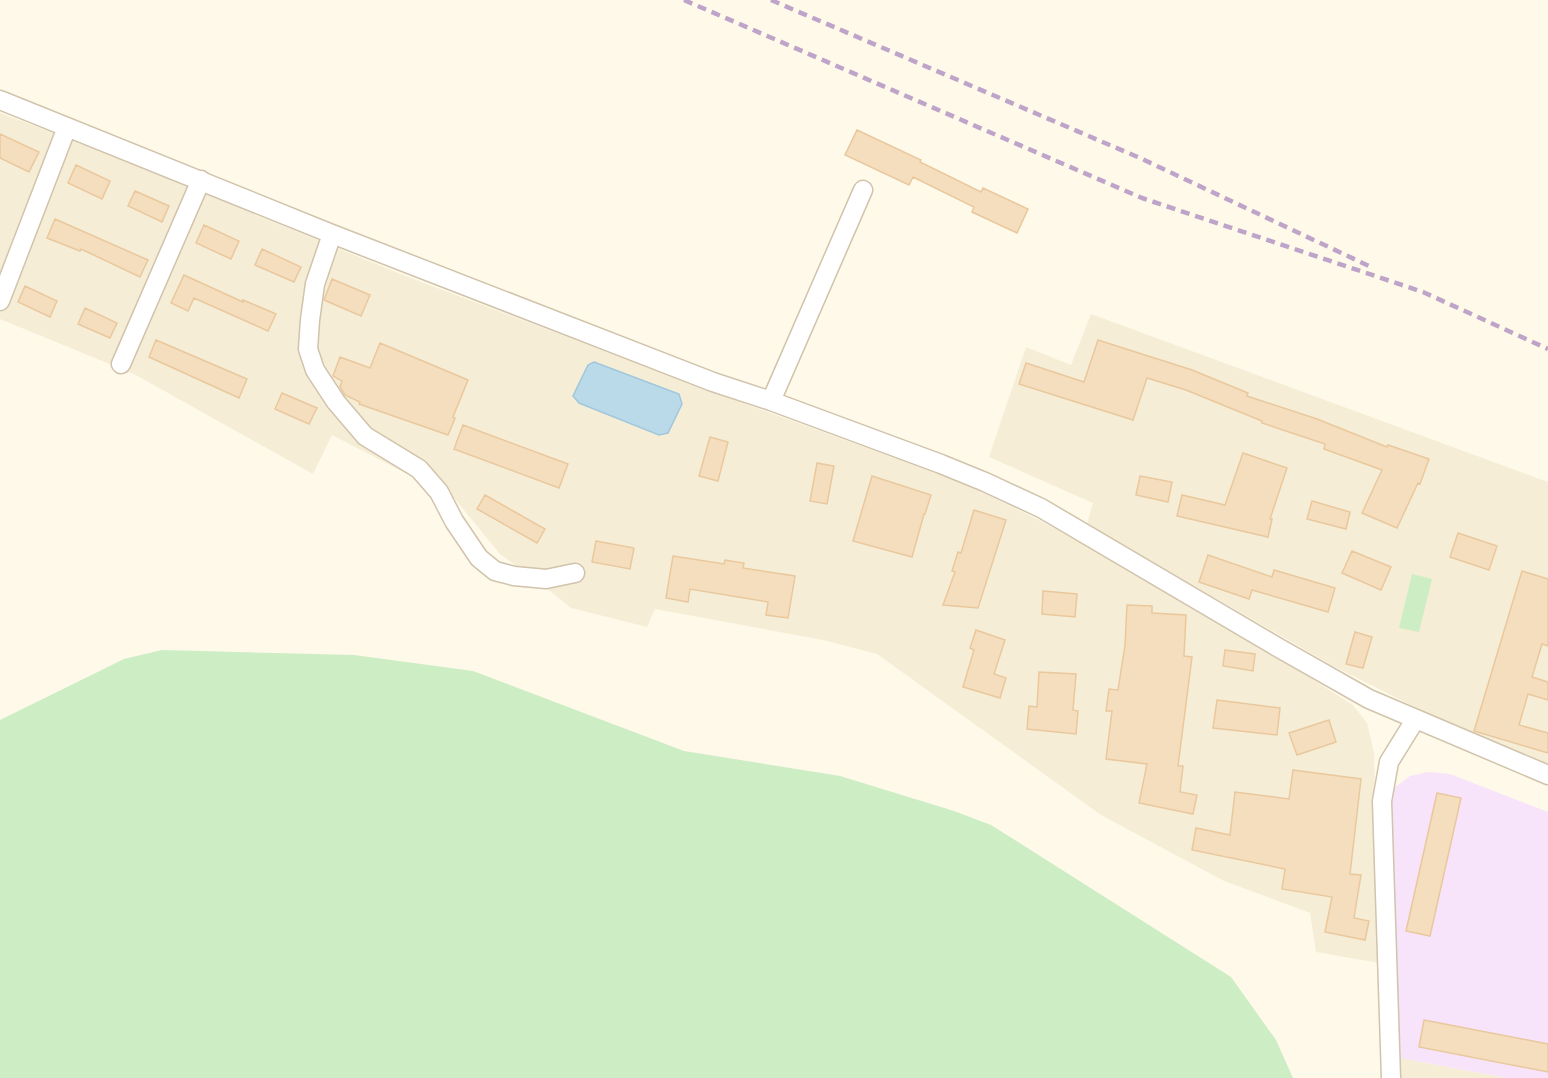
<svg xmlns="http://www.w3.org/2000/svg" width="1548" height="1078" font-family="'Varela Round',sans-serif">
	<rect width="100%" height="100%" fill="#fef9e8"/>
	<!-- residential -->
	<path fill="#f6edd6" d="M 0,113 L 75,141 L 403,275 L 712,392 L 925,469 L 973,488 L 1037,519 L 1128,569 L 1251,643 L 1288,664 L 1353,705 L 1367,723 L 1374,753 L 1379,963 L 1316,952 L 1310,913 L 1224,881 L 1101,815 L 877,654 L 823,640 L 655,609 L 647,627 L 571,608 L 540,583 L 500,554 L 454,498 L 332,435 L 313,474 L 134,374 L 0,319 Z
		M 1091,314 L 1548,482 L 1548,765 L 1467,733 L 1335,667 L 1087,524 L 1093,503 L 989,457 L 1026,347 L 1071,365 Z
		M 1400,1058 L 1507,1078 L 1400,1078 Z"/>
	<!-- education -->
	<path fill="#f7e4fa" d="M 1428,772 L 1450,774 L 1548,812 L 1548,1078 L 1507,1078 L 1400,1058 L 1390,805 L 1394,788 L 1410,776 Z"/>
	<!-- green -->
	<path fill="#cdedc5" d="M 1412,574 L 1432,579 L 1419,632 L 1399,628 Z
		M 162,650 L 354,655 L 473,671 L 684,751 L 840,776 L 954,811 L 991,825 L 1231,977 L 1276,1040 L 1293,1078 L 0,1078 L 0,720 L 124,659 Z"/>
	<!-- water -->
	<path fill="#badae9" stroke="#a0c7dc" stroke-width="1.5" d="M 594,362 L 679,394 L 682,404 L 668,433 L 659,435 L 579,403 L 573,396 L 588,365 Z"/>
	<!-- building -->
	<path fill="#f5debe" stroke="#e9c89d" stroke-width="1.5" d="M 857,130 L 921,160 L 920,162 L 981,192 L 983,188 L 1028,209 L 1017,233 L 972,212 L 974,207 L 913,177 L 909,185 L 845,155 Z
		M 0,134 L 39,152 L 29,172 L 0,158 Z
		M 76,165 L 110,181 L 102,199 L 68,183 Z
		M 135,191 L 169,206 L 162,222 L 128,206 Z
		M 55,219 L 148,260 L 140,277 L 81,249 L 80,251 L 47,238 Z
		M 204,225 L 239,241 L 231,259 L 196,243 Z
		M 262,249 L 301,267 L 294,282 L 255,265 Z
		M 184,275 L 243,302 L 243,300 L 276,314 L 268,331 L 194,298 L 188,311 L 171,303 Z
		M 332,279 L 370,295 L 361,316 L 324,300 Z
		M 25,286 L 57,301 L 50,317 L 18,302 Z
		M 85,308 L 117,323 L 110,338 L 78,324 Z
		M 156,340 L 247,379 L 239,398 L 149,357 Z
		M 1098,340 L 1192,370 L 1248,393 L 1247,396 L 1317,419 L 1387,447 L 1388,445 L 1429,459 L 1420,484 L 1418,483 L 1397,528 L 1362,513 L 1382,470 L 1324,449 L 1325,444 L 1262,423 L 1262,421 L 1186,390 L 1147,378 L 1133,420 L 1019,384 L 1026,363 L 1084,382 Z
		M 380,343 L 468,380 L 453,417 L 455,418 L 448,435 L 359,404 L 360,402 L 345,395 L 340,387 L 342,381 L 333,376 L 340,357 L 370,368 Z
		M 282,393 L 317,408 L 309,424 L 275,409 Z
		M 463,425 L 568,464 L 559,488 L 454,449 Z
		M 710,437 L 728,442 L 718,481 L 699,476 Z
		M 1243,453 L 1287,468 L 1270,519 L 1272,519 L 1268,537 L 1177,516 L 1182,495 L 1225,505 Z
		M 817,463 L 834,466 L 827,504 L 810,501 Z
		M 872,476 L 931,495 L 925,514 L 924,514 L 912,557 L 853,541 Z
		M 1140,476 L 1172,482 L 1168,502 L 1136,495 Z
		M 485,495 L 545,529 L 537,543 L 477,509 Z
		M 1312,501 L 1350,512 L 1346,529 L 1307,519 Z
		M 974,510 L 1006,520 L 978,608 L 943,605 L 955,572 L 952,571 L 958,552 L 961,553 Z
		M 1458,533 L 1497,546 L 1489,570 L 1450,557 Z
		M 596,541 L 634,548 L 630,569 L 592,562 Z
		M 1352,551 L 1391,567 L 1381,590 L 1342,573 Z
		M 1208,555 L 1272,577 L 1274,570 L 1335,588 L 1328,612 L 1252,590 L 1249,599 L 1199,582 Z
		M 673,556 L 724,564 L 725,560 L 744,563 L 743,568 L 795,576 L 788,618 L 766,615 L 768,602 L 690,589 L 688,602 L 666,598 Z
		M 1522,571 L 1548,579 L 1548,646 L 1542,644 L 1532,677 L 1548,682 L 1548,700 L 1528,694 L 1519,725 L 1548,733 L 1548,753 L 1474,731 Z
		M 1043,591 L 1077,594 L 1075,617 L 1042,614 Z
		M 1127,605 L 1152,606 L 1152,613 L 1186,615 L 1184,656 L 1192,657 L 1178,766 L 1183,766 L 1180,792 L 1197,795 L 1193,814 L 1139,803 L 1147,764 L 1106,759 L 1112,711 L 1106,711 L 1109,689 L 1118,690 L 1125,645 Z
		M 976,630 L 1005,640 L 994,674 L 1006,678 L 1000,698 L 963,687 L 974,650 L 970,648 Z
		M 1355,632 L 1372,637 L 1363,668 L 1346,664 Z
		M 1225,650 L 1255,654 L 1253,671 L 1223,666 Z
		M 1039,672 L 1076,674 L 1073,710 L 1078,711 L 1076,734 L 1027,729 L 1029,706 L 1037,707 Z
		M 1217,700 L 1280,708 L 1277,735 L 1213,728 Z
		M 1329,720 L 1336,742 L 1297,755 L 1289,733 Z
		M 1293,770 L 1361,779 L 1350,874 L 1361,875 L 1354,918 L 1369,921 L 1365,940 L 1325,932 L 1332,897 L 1282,889 L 1285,869 L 1192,850 L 1196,828 L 1230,835 L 1235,792 L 1289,799 Z
		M 1437,793 L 1461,798 L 1430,936 L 1406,931 Z
		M 1424,1020 L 1548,1044 L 1548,1072 L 1419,1047 Z"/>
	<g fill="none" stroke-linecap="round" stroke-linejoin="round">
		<!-- minor casing -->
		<g stroke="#d1c3ac" stroke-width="21">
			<path id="minor" d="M 0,100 L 332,234 L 713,382 L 771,401 L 941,464 L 985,482 L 1041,508 L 1279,648 L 1369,699 L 1548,775
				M 332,234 L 315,284 L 310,320 L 308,349 L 315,370 L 336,402 L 365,436 L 419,469 L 439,492 L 454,521 L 479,558 L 495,571 L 514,576 L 546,579 L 575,573
				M 0,301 L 67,127
				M 121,364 L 201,180
				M 771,401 L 863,190
				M 1391,1078 L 1382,801 L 1389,762 L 1415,720"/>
		</g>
		<!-- minor -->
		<use href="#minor" stroke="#fff" stroke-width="18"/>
		<!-- rail -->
		<path stroke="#bfa4ca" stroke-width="4.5" stroke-dasharray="9 6" stroke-linecap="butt" d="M 684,0 L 1142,198 L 1423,292 L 1548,349
			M 771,0 L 1140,158 L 1371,267"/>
	</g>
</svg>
